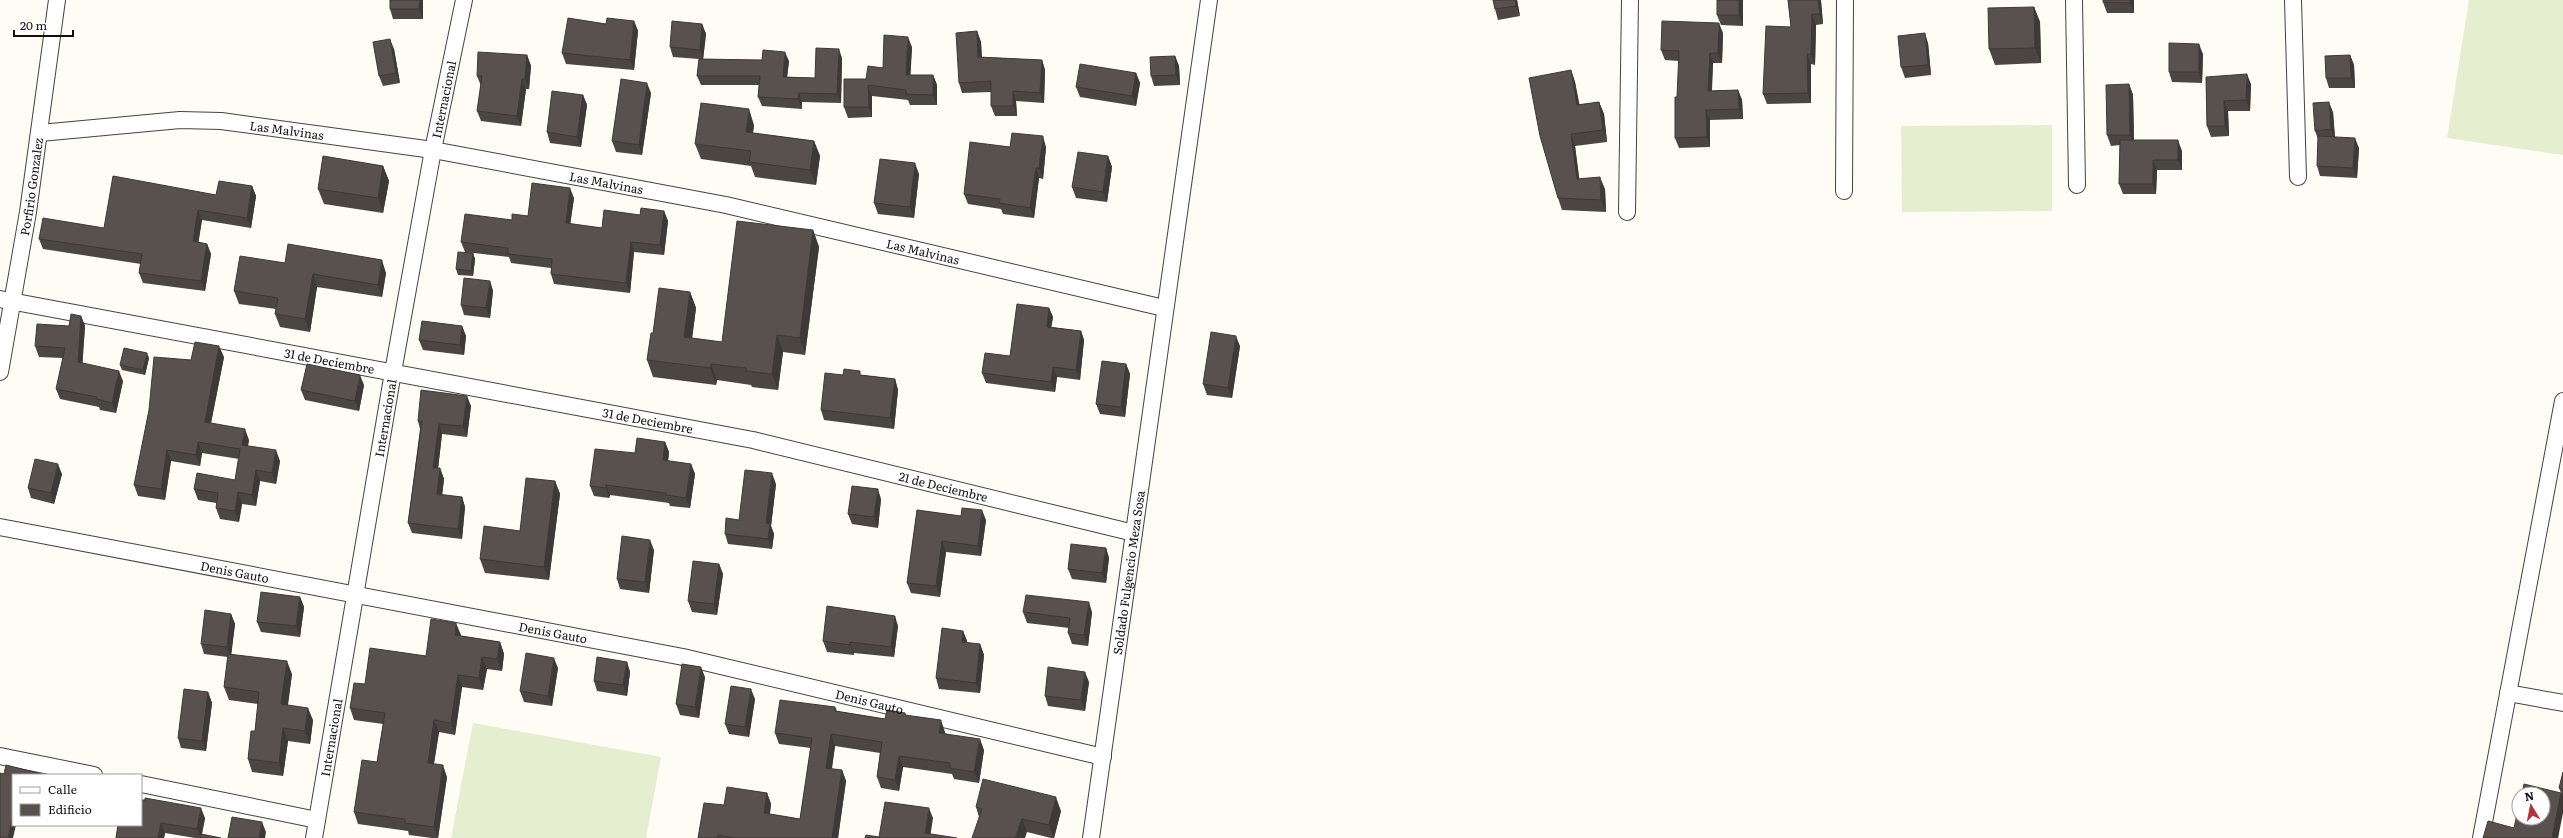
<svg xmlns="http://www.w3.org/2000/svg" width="2563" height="838" font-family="Literata,serif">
	<rect width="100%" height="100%" fill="#fefcf4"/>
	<!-- pitch -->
	<path fill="#e5efd0" d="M 2469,0 L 2563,0 L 2563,155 L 2447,138 Z
		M 2052,125 L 2052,211 L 1902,212 L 1901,126 Z
		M 473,723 L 661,757 L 646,838 L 451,838 Z"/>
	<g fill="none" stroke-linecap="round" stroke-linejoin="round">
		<!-- street casing -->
		<g stroke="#434343" stroke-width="18">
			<g id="street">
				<path d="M 2074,0 L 2077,185"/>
				<path d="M 2293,0 L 2298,177"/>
				<path id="s1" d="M 40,133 L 180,120 L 221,121 L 433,150 L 726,205 L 1164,308"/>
				<path d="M 1844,191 L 1845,0"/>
				<path d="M 1627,212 L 1630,0"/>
				<path id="s2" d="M 0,299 L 753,440 L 1134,533"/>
				<path id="s3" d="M 0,372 L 28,212 L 57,0"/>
				<path id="s4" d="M 0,527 L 683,657 L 1103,757"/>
				<path d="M 2508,693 L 2563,703"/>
				<path d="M 0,756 L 94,775"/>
				<path d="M 141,784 L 317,820"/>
				<path id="s5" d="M 314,838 L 393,372 L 433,150 L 464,0"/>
				<path id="s6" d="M 1091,838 L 1209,0"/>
				<path d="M 2481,838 L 2563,401"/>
			</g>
		</g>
		<!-- street -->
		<use href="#street" stroke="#fff" stroke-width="16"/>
	</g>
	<!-- wall -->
	<path fill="#4c4642" d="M 390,0 L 423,0 L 423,19 L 393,19 L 390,9 Z
		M 1493,0 L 1517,0 L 1520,16 L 1498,20 L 1495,9 Z
		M 1717,0 L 1743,0 L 1743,26 L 1721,25 L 1717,15 Z
		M 1788,0 L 1821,0 L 1821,1 L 1823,24 L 1816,25 L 1815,65 L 1811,64 L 1811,103 L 1767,104 L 1763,94 L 1791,27 Z
		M 2103,0 L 2134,0 L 2134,13 L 2107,13 L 2103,2 Z
		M 2034,7 L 2040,22 L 2041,63 L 1995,65 L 1989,49 Z
		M 634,21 L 638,31 L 634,70 L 566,64 L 562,53 L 606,24 Z
		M 702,24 L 706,34 L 703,59 L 789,61 L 787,77 L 815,78 L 842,58 L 841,103 L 802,102 L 802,109 L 762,106 L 758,97 L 759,85 L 701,85 L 697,76 L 699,59 L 673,57 L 670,47 Z
		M 977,31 L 981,42 L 982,57 L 1042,60 L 1045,70 L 1044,103 L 1016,101 L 1017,116 L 995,116 L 991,106 L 991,92 L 962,93 L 959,83 Z
		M 1723,33 L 1722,63 L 1713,63 L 1712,91 L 1738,90 L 1742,100 L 1743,119 L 1710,120 L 1710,147 L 1679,148 L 1675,138 L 1679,61 L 1665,60 L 1661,50 Z
		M 1928,43 L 1931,75 L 1905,78 L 1901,67 Z
		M 912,47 L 910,75 L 933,75 L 937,85 L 937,105 L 910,105 L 908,100 L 872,96 L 872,117 L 848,118 L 844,107 L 866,79 Z
		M 394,49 L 400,83 L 383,86 L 379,76 Z
		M 2203,54 L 2202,83 L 2172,82 L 2169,72 Z
		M 527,55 L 531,66 L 529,89 L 526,89 L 521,126 L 481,121 L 477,111 L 481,86 L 477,76 Z
		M 2350,55 L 2354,65 L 2355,88 L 2329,88 L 2326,78 Z
		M 1175,56 L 1179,66 L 1180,85 L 1154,86 L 1151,76 Z
		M 1571,70 L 1575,82 L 1579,105 L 1599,102 L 1604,114 L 1607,142 L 1575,146 L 1579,179 L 1605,189 L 1606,212 L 1562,210 L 1558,198 Z
		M 1136,73 L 1140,83 L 1136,106 L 1080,97 L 1076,87 Z
		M 2206,77 L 2251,84 L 2250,111 L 2228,111 L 2229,136 L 2211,137 L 2207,126 Z
		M 2129,84 L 2133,95 L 2134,140 L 2182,151 L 2182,170 L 2157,170 L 2156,194 L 2123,194 L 2119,184 L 2120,145 L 2111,146 L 2107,135 Z
		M 651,93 L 642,155 L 616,152 L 612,141 Z
		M 583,95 L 587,105 L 581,147 L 550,143 L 547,132 Z
		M 2333,112 L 2335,137 L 2359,148 L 2357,178 L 2320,176 L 2317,166 L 2318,139 L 2315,131 Z
		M 754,125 L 753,133 L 814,141 L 820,156 L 816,185 L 755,177 L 751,166 L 701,159 L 695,144 Z
		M 1010,147 L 1046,147 L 1043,179 L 1039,178 L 1034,218 L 1003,214 L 1001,209 L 968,204 L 964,194 Z
		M 1108,156 L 1112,167 L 1107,202 L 1076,198 L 1072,187 Z
		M 383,166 L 389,181 L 383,213 L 324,204 L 318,189 Z
		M 919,174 L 914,218 L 878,214 L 874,203 Z
		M 252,186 L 256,196 L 251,228 L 202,220 L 198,242 L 207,244 L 211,254 L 205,291 L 143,283 L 139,273 L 141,264 L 43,249 L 39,239 L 104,228 L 216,195 Z
		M 574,198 L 570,224 L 602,228 L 640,215 L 664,211 L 668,221 L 664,255 L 634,252 L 630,293 L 554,284 L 551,274 L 551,268 L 511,263 L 509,257 L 465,252 L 461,242 L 512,220 L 528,216 Z
		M 813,230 L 819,247 L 805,355 L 783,352 L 778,390 L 752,387 L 751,385 L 717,380 L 716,385 L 653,377 L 647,360 L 690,292 L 696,308 L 692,338 L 722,342 Z
		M 473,253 L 475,259 L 473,276 L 458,275 L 456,269 Z
		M 285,263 L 386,273 L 382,297 L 317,287 L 310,332 L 280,327 L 275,314 L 276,309 L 239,304 L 234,291 Z
		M 490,281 L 493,291 L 490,318 L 464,315 L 461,305 Z
		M 1049,308 L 1053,317 L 1051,327 L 1081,331 L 1084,340 L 1080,380 L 1057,377 L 1055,392 L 986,383 L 982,373 L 1010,356 Z
		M 81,316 L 85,326 L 82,363 L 123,381 L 116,413 L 100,410 L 99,407 L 60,399 L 56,389 L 63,358 L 39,357 L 35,346 L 69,326 Z
		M 462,326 L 466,336 L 464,355 L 423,350 L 419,340 Z
		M 1240,346 L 1232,398 L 1207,395 L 1203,384 Z
		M 224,357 L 211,423 L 249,440 L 248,446 L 280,461 L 276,484 L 260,481 L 256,506 L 242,504 L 239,522 L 220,519 L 216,508 L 216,503 L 198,500 L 194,489 L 235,480 L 239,459 L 202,453 L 200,466 L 171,461 L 165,500 L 138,496 L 134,485 L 191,360 Z
		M 149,358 L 145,375 L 122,370 L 120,365 Z
		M 1126,364 L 1130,374 L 1125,417 L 1100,414 L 1096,404 Z
		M 843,375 L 862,375 L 895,379 L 898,390 L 894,429 L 824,420 L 821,410 Z
		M 364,385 L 359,411 L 305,400 L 301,390 Z
		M 471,406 L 467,437 L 442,434 L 438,468 L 440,468 L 444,479 L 442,495 L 462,497 L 465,507 L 462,539 L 412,533 L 408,523 L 420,429 L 418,421 Z
		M 665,442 L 669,452 L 668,461 L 691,464 L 695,474 L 690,508 L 670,506 L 669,503 L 610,495 L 609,498 L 594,496 L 590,486 L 635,453 Z
		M 62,474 L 54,504 L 31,498 L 28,488 Z
		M 555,481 L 560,494 L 549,580 L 485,573 L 480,559 L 520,531 Z
		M 776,484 L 771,526 L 774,534 L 772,549 L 728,544 L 725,534 Z
		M 881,499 L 878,528 L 852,524 L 848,514 Z
		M 917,510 L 986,520 L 981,556 L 946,552 L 940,597 L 911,593 L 907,583 Z
		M 1106,548 L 1109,558 L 1106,583 L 1072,579 L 1068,569 Z
		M 654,550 L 649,593 L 620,589 L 617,579 Z
		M 719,564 L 723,574 L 717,615 L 692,612 L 688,601 Z
		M 300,597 L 304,607 L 300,637 L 261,632 L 257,622 Z
		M 1023,612 L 1092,612 L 1088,646 L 1072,644 L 1068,633 L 1069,628 L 1027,623 Z
		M 231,614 L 235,624 L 231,654 L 292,674 L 288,705 L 313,720 L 310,744 L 288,741 L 283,776 L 252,772 L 248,759 L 255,731 L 258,704 L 229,700 L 224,687 L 228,657 L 204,654 L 201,644 Z
		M 898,626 L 894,657 L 854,653 L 854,655 L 827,652 L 823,641 Z
		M 963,631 L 967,641 L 967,643 L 980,644 L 984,655 L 980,693 L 939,689 L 936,678 Z
		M 461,635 L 461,636 L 500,642 L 504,654 L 502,671 L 487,669 L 483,690 L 462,687 L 455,735 L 439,732 L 434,764 L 447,777 L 438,838 L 432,838 L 409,835 L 408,831 L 358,824 L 354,812 L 377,762 L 383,724 L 354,720 L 350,708 L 365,684 L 426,656 Z
		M 627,662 L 630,672 L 627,696 L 597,691 L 594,681 Z
		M 558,668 L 552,706 L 524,702 L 520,691 Z
		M 705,677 L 699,718 L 680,715 L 676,704 Z
		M 1089,682 L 1085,711 L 1048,706 L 1045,696 Z
		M 208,692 L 212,703 L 206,751 L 181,748 L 178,738 Z
		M 755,699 L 749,737 L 729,734 L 725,724 Z
		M 835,707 L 837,711 L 885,719 L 905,713 L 906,715 L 945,732 L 945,733 L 984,750 L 979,783 L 954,779 L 952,774 L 903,767 L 899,791 L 881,788 L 877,777 L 880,753 L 835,746 L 832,769 L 842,770 L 846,781 L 838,838 L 698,838 L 724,805 L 767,793 L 771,804 L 770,814 L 800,819 L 811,748 L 779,744 L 775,733 Z
		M 2563,772 L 2563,797 L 2558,838 L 2514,828 L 2561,793 L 2559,788 Z
		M 976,807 L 1061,811 L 1054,838 L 1051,838 L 1027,832 L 979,817 Z
		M 205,818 L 202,834 L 221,838 L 195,838 L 165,833 L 164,838 L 116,838 L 118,825 Z"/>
	<!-- shaded-wall -->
	<path fill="#3e3936" d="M 420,0 L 423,0 L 423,19 L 419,9 Z
		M 1515,0 L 1517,0 L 1520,16 L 1516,6 Z
		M 1739,0 L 1743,0 L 1743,26 L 1739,15 Z
		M 1818,0 L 1821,0 L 1821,1 L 1823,24 L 1820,14 Z
		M 2130,0 L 2134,0 L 2134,13 L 2130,3 Z
		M 2034,7 L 2040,22 L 2041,63 L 2035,48 Z
		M 1812,14 L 1816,25 L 1815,65 L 1811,54 Z
		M 634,21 L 638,31 L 634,70 L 630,60 Z
		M 1719,23 L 1723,33 L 1722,63 L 1718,53 Z
		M 702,24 L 706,34 L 703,60 L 700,50 Z
		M 977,31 L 981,42 L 982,67 L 978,57 Z
		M 1925,33 L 1928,43 L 1931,75 L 1928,65 Z
		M 908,37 L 912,47 L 910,85 L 906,75 Z
		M 390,39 L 394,49 L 400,83 L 396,73 Z
		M 2199,44 L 2203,54 L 2202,83 L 2199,72 Z
		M 839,49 L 842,58 L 841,103 L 837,94 Z
		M 785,52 L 789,61 L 786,86 L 783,77 Z
		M 1710,53 L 1713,63 L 1711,101 L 1708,91 Z
		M 1807,54 L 1811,64 L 1811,103 L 1808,93 Z
		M 527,55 L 531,66 L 529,89 L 525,79 Z
		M 2350,55 L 2354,65 L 2355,88 L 2351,78 Z
		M 1175,56 L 1179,66 L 1180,85 L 1176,75 Z
		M 1042,60 L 1045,70 L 1044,103 L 1040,93 Z
		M 1571,70 L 1575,82 L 1582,117 L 1577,105 Z
		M 1136,73 L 1140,83 L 1136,106 L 1132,96 Z
		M 2247,74 L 2251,84 L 2250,111 L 2246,100 Z
		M 933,75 L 937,85 L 937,105 L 933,95 Z
		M 522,79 L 526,89 L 521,126 L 517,116 Z
		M 647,83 L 651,93 L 642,155 L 639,145 Z
		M 2129,84 L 2133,95 L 2134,145 L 2130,135 Z
		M 868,85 L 872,96 L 872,117 L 869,107 Z
		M 1738,90 L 1742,100 L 1743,119 L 1739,109 Z
		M 1013,91 L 1016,101 L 1017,116 L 1013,106 Z
		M 799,93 L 802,102 L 802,109 L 798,99 Z
		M 583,95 L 587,105 L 581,147 L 577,137 Z
		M 2224,101 L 2228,111 L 2229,136 L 2225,126 Z
		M 1599,102 L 1604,114 L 1607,142 L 1603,130 Z
		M 2329,102 L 2333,112 L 2335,140 L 2331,129 Z
		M 749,109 L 754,125 L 751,147 L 746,132 Z
		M 1706,110 L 1710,120 L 1710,147 L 1707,137 Z
		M 1571,134 L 1575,146 L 1581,191 L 1577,179 Z
		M 1043,136 L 1046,147 L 1043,179 L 1039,168 Z
		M 2355,138 L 2359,148 L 2357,178 L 2353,168 Z
		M 2178,140 L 2182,151 L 2182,170 L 2178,160 Z
		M 814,141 L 820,156 L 816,185 L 810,170 Z
		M 1108,156 L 1112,167 L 1107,202 L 1103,192 Z
		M 2153,160 L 2157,170 L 2156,194 L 2153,184 Z
		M 915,163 L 919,174 L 914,218 L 910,207 Z
		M 383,166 L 389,181 L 383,213 L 378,198 Z
		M 1036,168 L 1039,178 L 1034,218 L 1030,208 Z
		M 1600,177 L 1605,189 L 1606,212 L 1601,200 Z
		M 252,186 L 256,196 L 251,228 L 247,218 Z
		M 570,188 L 574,198 L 569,233 L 566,223 Z
		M 198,210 L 202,220 L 197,252 L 193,241 Z
		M 664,211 L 668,221 L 664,255 L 660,245 Z
		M 813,230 L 819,247 L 805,355 L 800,338 Z
		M 631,242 L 634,252 L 630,293 L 626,283 Z
		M 207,244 L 211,254 L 205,291 L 201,281 Z
		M 473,253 L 475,259 L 473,276 L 471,271 Z
		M 382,260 L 386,273 L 382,297 L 378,285 Z
		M 313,274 L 317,287 L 310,332 L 305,319 Z
		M 490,281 L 493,291 L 490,318 L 486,308 Z
		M 690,292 L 696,308 L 690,354 L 684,337 Z
		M 1049,308 L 1053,317 L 1050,336 L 1047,327 Z
		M 81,316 L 85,326 L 82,372 L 78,362 Z
		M 462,326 L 466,336 L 464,355 L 460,345 Z
		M 1081,331 L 1084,340 L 1080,380 L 1076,370 Z
		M 777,335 L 783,352 L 778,390 L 772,374 Z
		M 1236,336 L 1240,346 L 1232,398 L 1228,388 Z
		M 219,346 L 224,357 L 209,433 L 205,422 Z
		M 147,353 L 149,358 L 145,375 L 143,370 Z
		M 711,364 L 717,380 L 716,385 L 710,368 Z
		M 1126,364 L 1130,374 L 1125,417 L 1121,407 Z
		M 1053,367 L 1057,377 L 1055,392 L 1051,382 Z
		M 119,371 L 123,381 L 116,413 L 112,403 Z
		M 360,375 L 364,385 L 359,411 L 355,401 Z
		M 895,379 L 898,390 L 894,429 L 890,418 Z
		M 467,396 L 471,406 L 467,437 L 463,426 Z
		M 439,424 L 442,434 L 437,478 L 433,468 Z
		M 245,429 L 249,440 L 246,456 L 242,445 Z
		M 198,442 L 202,453 L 200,466 L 196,455 Z
		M 665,442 L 669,452 L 667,470 L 663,460 Z
		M 167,450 L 171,461 L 165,500 L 161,489 Z
		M 276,450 L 280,461 L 276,484 L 272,473 Z
		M 58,464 L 62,474 L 54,504 L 51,493 Z
		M 691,464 L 695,474 L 690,508 L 686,498 Z
		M 440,468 L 444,479 L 441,504 L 437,494 Z
		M 256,470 L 260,481 L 256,506 L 252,495 Z
		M 772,473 L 776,484 L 771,526 L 774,534 L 772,549 L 768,539 L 766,523 Z
		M 555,481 L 560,494 L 549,580 L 544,567 Z
		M 606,485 L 610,495 L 609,498 L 606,488 Z
		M 878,489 L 881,499 L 878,528 L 874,517 Z
		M 238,492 L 242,504 L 239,522 L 235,511 Z
		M 462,497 L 465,507 L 462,539 L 458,529 Z
		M 982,510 L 986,520 L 981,556 L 978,546 Z
		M 650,540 L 654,550 L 649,593 L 645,582 Z
		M 942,541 L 946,552 L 940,597 L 936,586 Z
		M 1106,548 L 1109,558 L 1106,583 L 1102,573 Z
		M 719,564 L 723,574 L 717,615 L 714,604 Z
		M 300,597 L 304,607 L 300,637 L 296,626 Z
		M 1089,602 L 1092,612 L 1088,646 L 1084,635 Z
		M 231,614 L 235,624 L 231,657 L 227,647 Z
		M 895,616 L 898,626 L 894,657 L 891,647 Z
		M 456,623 L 461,635 L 459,647 L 455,635 Z
		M 963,631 L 967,641 L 965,652 L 962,642 Z
		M 500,642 L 504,654 L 502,671 L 497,659 Z
		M 850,642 L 854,653 L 854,655 L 850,645 Z
		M 980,644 L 984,655 L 980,693 L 976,683 Z
		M 482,657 L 487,669 L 483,690 L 479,678 Z
		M 554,658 L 558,668 L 552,706 L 548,696 Z
		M 287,661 L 292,674 L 286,717 L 281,704 Z
		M 627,662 L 630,672 L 627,696 L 623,685 Z
		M 701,667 L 705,677 L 699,718 L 695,707 Z
		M 1085,672 L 1089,682 L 1085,711 L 1081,700 Z
		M 458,675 L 462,687 L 455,735 L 451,723 Z
		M 751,689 L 755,699 L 749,737 L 745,727 Z
		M 208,692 L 212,703 L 206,751 L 202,741 Z
		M 308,708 L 313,720 L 310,744 L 305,731 Z
		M 434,720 L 439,732 L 432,775 L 428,763 Z
		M 941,720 L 945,732 L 943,744 L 939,733 Z
		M 283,728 L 288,741 L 283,776 L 279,763 Z
		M 831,734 L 835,746 L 830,779 L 826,768 Z
		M 980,739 L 984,750 L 979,783 L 974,772 Z
		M 899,756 L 903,767 L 899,791 L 895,780 Z
		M 443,765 L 447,777 L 438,838 L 434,827 Z
		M 842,770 L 846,781 L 838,838 L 832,838 Z
		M 767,793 L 771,804 L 768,824 L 764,813 Z
		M 2561,793 L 2563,797 L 2563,813 L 2558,838 L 2552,838 Z
		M 1056,797 L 1061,811 L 1054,838 L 1049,825 Z
		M 201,808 L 205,818 L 201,838 L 197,829 Z
		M 929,808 L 933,818 L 930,838 L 925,833 Z
		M 13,814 L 13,825 L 16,825 L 13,838 L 8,838 Z
		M 1022,819 L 1027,832 L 1025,838 L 1015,838 Z
		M 262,822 L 266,832 L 265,838 L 259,838 Z
		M 161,823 L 165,833 L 164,838 L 158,838 Z"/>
	<!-- building -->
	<path fill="#58514d" stroke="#3e3936" d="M 390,0 L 420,0 L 419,9 L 390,9 Z
		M 1493,0 L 1515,0 L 1516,6 L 1495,9 Z
		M 1717,0 L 1739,0 L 1739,15 L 1717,15 Z
		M 1788,0 L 1818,0 L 1820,14 L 1812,14 L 1811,54 L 1807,54 L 1808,93 L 1763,94 L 1766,26 L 1791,27 Z
		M 2103,0 L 2130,0 L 2130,3 L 2103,2 Z
		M 2034,7 L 2035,48 L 1989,49 L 1988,8 Z
		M 568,18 L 606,24 L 607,18 L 634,21 L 630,60 L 562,53 Z
		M 672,21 L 702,24 L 700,50 L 670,47 Z
		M 1662,21 L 1719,23 L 1718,53 L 1710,53 L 1708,91 L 1738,90 L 1739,109 L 1706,110 L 1707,137 L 1675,138 L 1675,97 L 1677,97 L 1679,51 L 1661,50 Z
		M 977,31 L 978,57 L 1042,60 L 1040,93 L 1013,91 L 1013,106 L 991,106 L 991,81 L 959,83 L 956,33 Z
		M 1925,33 L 1928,65 L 1901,67 L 1898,36 Z
		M 884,35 L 908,37 L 906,75 L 933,75 L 933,95 L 906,94 L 906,90 L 868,85 L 869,107 L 844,107 L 844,79 L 866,79 L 868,66 L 883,68 Z
		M 390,39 L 396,73 L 379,76 L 373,42 Z
		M 2169,43 L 2199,44 L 2199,72 L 2169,72 Z
		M 816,48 L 839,49 L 837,94 L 799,93 L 798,99 L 758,97 L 760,76 L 697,76 L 699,59 L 762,60 L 763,50 L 785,52 L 783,77 L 815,78 Z
		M 478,52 L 527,55 L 525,79 L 522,79 L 517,116 L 477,111 L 482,76 L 477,76 Z
		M 2350,55 L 2351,78 L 2326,78 L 2325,56 Z
		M 1175,56 L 1176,75 L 1151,76 L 1150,57 Z
		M 1080,64 L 1136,73 L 1132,96 L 1076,87 Z
		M 1571,70 L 1577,105 L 1599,102 L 1603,130 L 1571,134 L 1577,179 L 1600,177 L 1601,200 L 1558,198 L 1540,136 L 1529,78 Z
		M 2247,74 L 2246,100 L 2224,101 L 2225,126 L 2207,126 L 2206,77 Z
		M 621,79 L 647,83 L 639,145 L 612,141 Z
		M 2129,84 L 2130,135 L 2107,135 L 2106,85 Z
		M 552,91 L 583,95 L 577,137 L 547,132 Z
		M 2329,102 L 2331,129 L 2315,131 L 2313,103 Z
		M 701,103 L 749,109 L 746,132 L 814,141 L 810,170 L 749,162 L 751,151 L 695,144 Z
		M 1012,133 L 1043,136 L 1039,168 L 1036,168 L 1030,208 L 999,203 L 1000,199 L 964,194 L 970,142 L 1010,147 Z
		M 2318,136 L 2355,138 L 2353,168 L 2317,166 Z
		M 2120,140 L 2178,140 L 2178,160 L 2153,160 L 2153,184 L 2119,184 Z
		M 1078,152 L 1108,156 L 1103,192 L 1072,187 Z
		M 323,156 L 383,166 L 378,198 L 318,189 Z
		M 880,159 L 915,163 L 910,207 L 874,203 Z
		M 113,176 L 216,195 L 219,181 L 252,186 L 247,218 L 198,210 L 193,241 L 207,244 L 201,281 L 139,273 L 142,254 L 39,239 L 43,218 L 104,228 Z
		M 532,183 L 570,188 L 566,223 L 602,228 L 604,210 L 640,215 L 641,208 L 664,211 L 660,245 L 631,242 L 626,283 L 551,274 L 552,259 L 508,254 L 508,248 L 461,242 L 465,214 L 512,220 L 512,214 L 528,216 Z
		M 737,221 L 813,230 L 800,338 L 777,335 L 772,374 L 746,371 L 746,368 L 711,364 L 710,368 L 647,360 L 651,333 L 653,333 L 659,288 L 690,292 L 684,337 L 722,342 Z
		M 288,244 L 382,260 L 378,285 L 313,274 L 305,319 L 275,314 L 278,298 L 234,291 L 240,256 L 285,263 Z
		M 458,252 L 473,253 L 471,271 L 456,269 Z
		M 464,278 L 490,281 L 486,308 L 461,305 Z
		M 1017,304 L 1049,308 L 1047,327 L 1081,331 L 1076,370 L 1053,367 L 1051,382 L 982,373 L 985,353 L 1010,356 Z
		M 71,314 L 81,316 L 78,362 L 119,371 L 112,403 L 97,399 L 97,397 L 56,389 L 65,348 L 35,346 L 37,324 L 69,326 Z
		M 422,321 L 462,326 L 460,345 L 419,340 Z
		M 1211,332 L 1236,336 L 1228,388 L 1203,384 Z
		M 195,342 L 219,346 L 205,422 L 245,429 L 242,445 L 276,450 L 272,473 L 256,470 L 252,495 L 238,492 L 235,511 L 216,508 L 218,493 L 194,489 L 197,473 L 235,480 L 240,449 L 198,442 L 196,455 L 167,450 L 161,489 L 134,485 L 149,410 L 154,357 L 191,360 Z
		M 124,348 L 147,353 L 143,370 L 120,365 Z
		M 1102,361 L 1126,364 L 1121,407 L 1096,404 Z
		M 307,364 L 360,375 L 355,401 L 301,390 Z
		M 844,369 L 860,371 L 860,375 L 895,379 L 890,418 L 821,410 L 825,373 L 843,375 Z
		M 421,390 L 467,396 L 463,426 L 439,424 L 433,468 L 440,468 L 437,494 L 462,497 L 458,529 L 408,523 L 422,421 L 418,421 Z
		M 637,438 L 665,442 L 663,460 L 691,464 L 686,498 L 666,495 L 666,493 L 606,485 L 606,488 L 590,486 L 595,449 L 635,453 Z
		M 35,459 L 58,464 L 51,493 L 28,488 Z
		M 745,470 L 772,473 L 766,523 L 770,524 L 768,539 L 725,534 L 726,518 L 739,520 Z
		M 526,478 L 555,481 L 544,567 L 480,559 L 484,526 L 520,531 Z
		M 852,486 L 878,489 L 874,517 L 848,514 Z
		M 962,508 L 982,510 L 978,546 L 942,541 L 936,586 L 907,583 L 917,510 L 961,516 Z
		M 622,536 L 650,540 L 645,582 L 617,579 Z
		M 1071,544 L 1106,548 L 1102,573 L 1068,569 Z
		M 693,561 L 719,564 L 714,604 L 688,601 Z
		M 261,592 L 300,597 L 296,626 L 257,622 Z
		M 1026,595 L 1089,602 L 1084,635 L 1068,633 L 1070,618 L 1023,612 Z
		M 827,606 L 895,616 L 891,647 L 850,642 L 850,645 L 823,641 Z
		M 205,610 L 231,614 L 227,647 L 201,644 Z
		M 431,619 L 456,623 L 455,635 L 500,642 L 497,659 L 482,657 L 479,678 L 458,675 L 451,723 L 434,720 L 428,763 L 443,765 L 434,827 L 405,823 L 405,819 L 354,812 L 362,760 L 377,762 L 385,713 L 350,708 L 354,683 L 365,684 L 370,648 L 426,656 Z
		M 942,628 L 963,631 L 962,642 L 980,644 L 976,683 L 936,678 Z
		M 526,653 L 554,658 L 548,696 L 520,691 Z
		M 228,654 L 287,661 L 281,704 L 308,708 L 305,731 L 283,728 L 279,763 L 248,759 L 251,731 L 255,731 L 259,692 L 224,687 Z
		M 597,657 L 627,662 L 623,685 L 594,681 Z
		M 682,664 L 701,667 L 695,707 L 676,704 Z
		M 1048,667 L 1085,672 L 1081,700 L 1045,696 Z
		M 731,686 L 751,689 L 745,727 L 725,724 Z
		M 184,689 L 208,692 L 202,741 L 178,738 Z
		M 780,700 L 835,707 L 835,711 L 885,719 L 887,710 L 905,713 L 905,715 L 941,720 L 939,733 L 980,739 L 974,772 L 950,768 L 950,763 L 899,756 L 895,780 L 877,777 L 882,742 L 831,734 L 826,768 L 842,770 L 832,838 L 734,838 L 718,835 L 717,838 L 698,838 L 704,803 L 724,805 L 727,787 L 767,793 L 764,813 L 800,819 L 812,738 L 775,733 Z
		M 6,765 L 46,775 L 13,775 L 13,814 L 8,838 L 10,838 L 0,838 L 0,773 L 4,774 Z
		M 2563,772 L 2563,789 L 2559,788 Z
		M 983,779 L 1056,797 L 1049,825 L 1022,819 L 1015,838 L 972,838 L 982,809 L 976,807 Z
		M 2524,784 L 2561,793 L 2552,838 L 2483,838 L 2488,821 L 2514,828 L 2519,805 L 2519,818 L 2543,818 L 2543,794 L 2522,794 Z
		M 145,798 L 201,808 L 197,829 L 161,823 L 158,838 L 116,838 L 118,825 L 141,825 L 141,800 L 145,800 Z
		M 885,802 L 929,808 L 925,833 L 957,838 L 865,838 L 866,835 L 879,837 Z
		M 232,817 L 262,822 L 259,838 L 228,838 Z
		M 201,834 L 221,838 L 200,838 Z"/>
	<g text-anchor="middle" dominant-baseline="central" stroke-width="4" stroke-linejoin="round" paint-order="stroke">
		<!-- street labels -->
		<g font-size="12" fill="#101010" stroke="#fff">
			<text stroke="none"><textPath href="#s5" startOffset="750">Internacional</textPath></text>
			<text stroke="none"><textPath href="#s1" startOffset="248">Las Malvinas</textPath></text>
			<text stroke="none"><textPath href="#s1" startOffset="572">Las Malvinas</textPath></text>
			<text stroke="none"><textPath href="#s3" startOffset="188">Porfirio Gonzalez</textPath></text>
			<text stroke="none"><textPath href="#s1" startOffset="896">Las Malvinas</textPath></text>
			<text stroke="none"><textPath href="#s2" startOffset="335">31 de Deciembre</textPath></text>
			<text stroke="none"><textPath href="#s5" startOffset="426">Internacional</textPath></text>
			<text stroke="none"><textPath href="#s2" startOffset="659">31 de Deciembre</textPath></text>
			<text stroke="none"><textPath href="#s2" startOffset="962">21 de Deciembre</textPath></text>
			<text stroke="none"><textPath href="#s4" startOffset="239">Denis Gauto</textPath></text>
			<text stroke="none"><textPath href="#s6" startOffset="268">Soldado Fulgencio Meza Sosa</textPath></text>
			<text stroke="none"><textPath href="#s4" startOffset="563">Denis Gauto</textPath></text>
			<text stroke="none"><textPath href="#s4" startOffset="887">Denis Gauto</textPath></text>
			<text stroke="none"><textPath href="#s5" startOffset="102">Internacional</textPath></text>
		</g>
	</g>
	<!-- legend -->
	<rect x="12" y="774" width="130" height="52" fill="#ffffff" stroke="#9f9f9f"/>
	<rect x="20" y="787" width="20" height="6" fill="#ffffff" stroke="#9f9f9f"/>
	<text x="48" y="794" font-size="12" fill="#101010">Calle</text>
	<rect x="20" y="804" width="20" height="12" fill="#58514d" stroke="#9f9f9f"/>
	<text x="48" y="814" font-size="12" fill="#101010">Edificio</text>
	<!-- north arrow -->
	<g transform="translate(2531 806) rotate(350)"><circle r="19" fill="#ffffff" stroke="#9f9f9f"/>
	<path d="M0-3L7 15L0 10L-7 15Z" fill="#b7313b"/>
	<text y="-6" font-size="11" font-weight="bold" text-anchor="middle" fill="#101010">N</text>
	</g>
	<!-- scale -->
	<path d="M14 30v6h59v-6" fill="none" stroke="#101010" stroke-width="2"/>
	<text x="20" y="30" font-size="12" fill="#101010" stroke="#ffffff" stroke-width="3" paint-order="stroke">20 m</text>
</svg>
